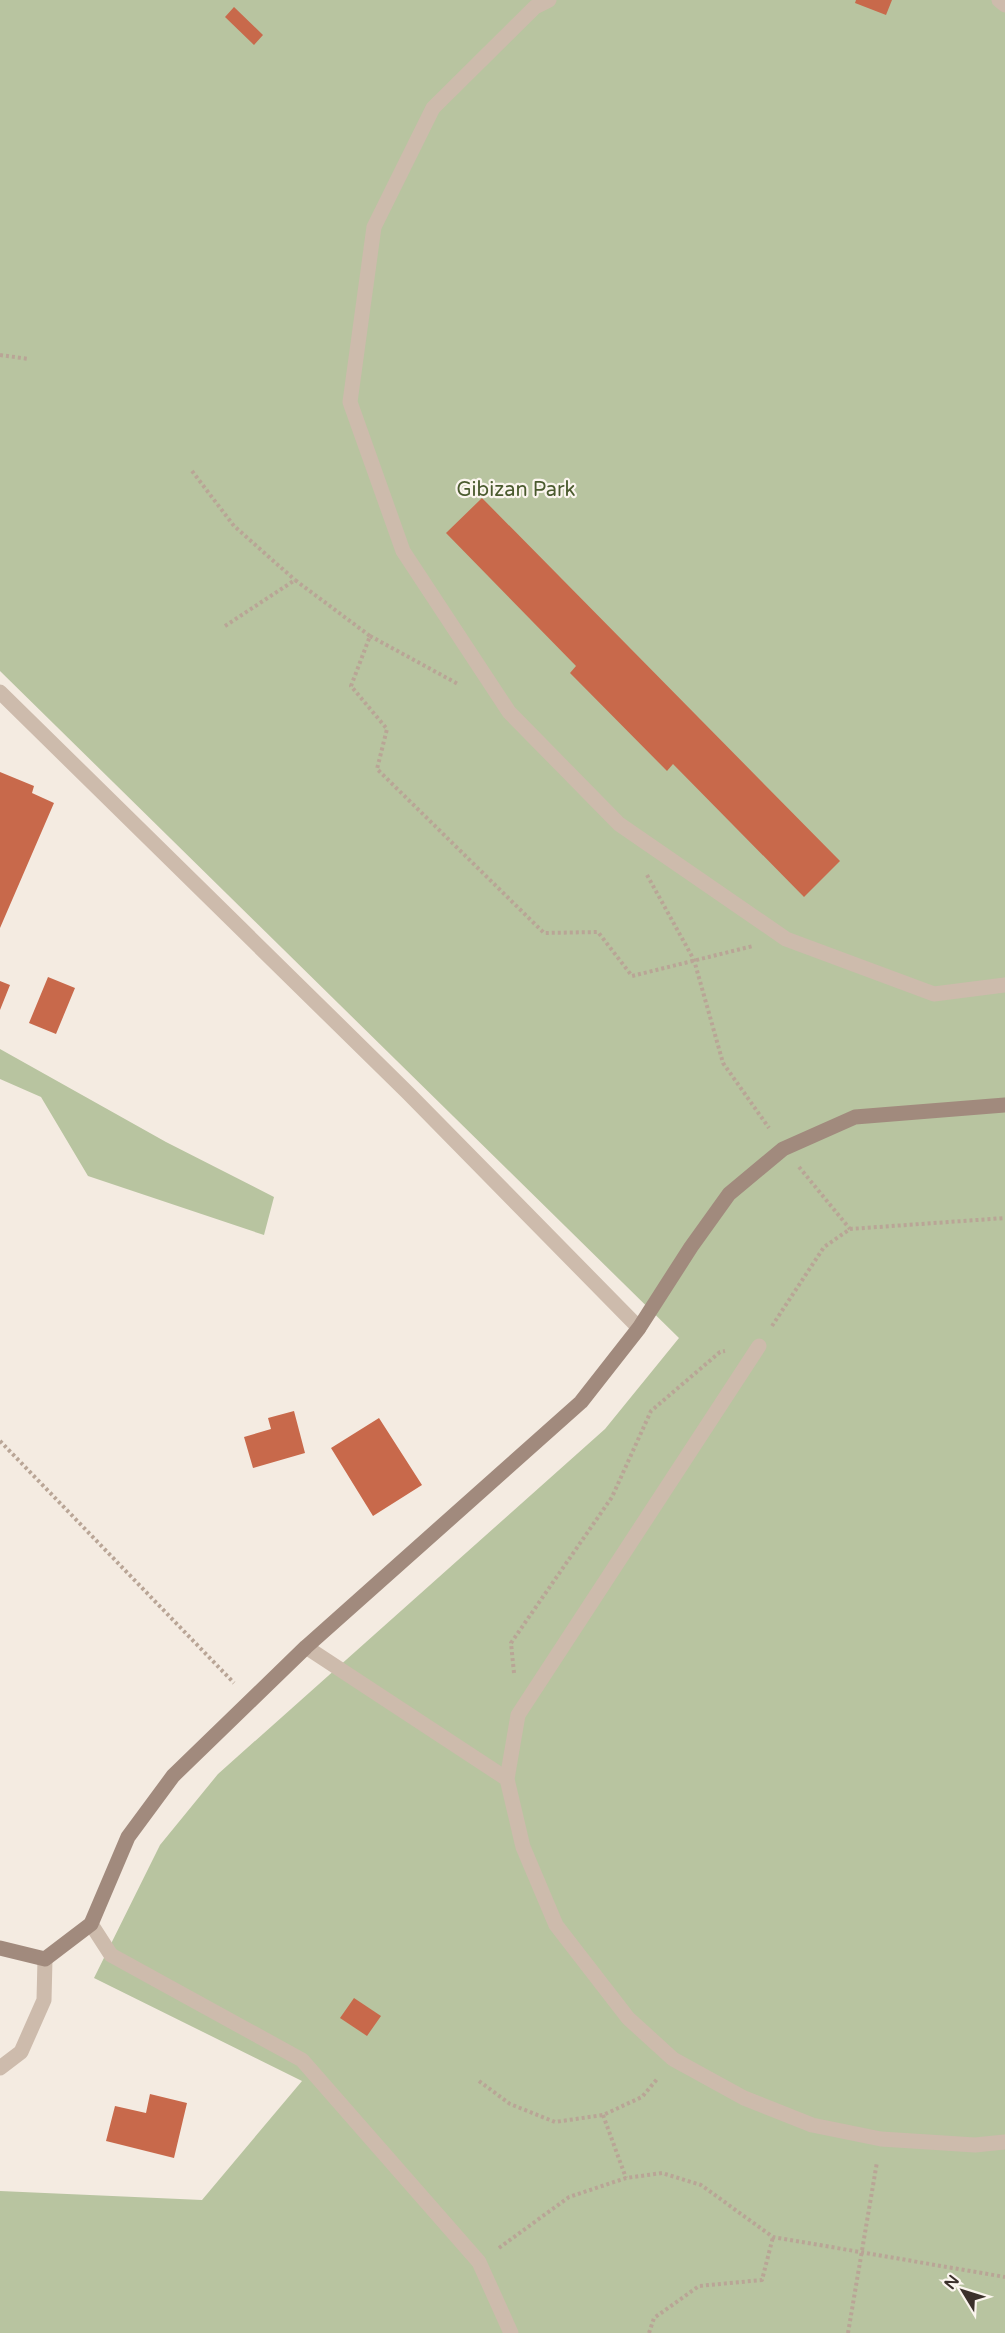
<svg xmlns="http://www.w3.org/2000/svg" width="1005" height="2333" font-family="'Varela Round',sans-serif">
	<rect width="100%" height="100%" fill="#f4ebe1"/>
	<!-- green -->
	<path fill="#b8c4a0" d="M 0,0 L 1005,0 L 1005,2333 L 0,2333 L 0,2191 L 202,2200 L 302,2081 L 94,1978 L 160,1845 L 218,1774 L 605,1429 L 679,1338 L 0,671 Z
		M 0,1049 L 166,1142 L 274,1197 L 264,1235 L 88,1176 L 41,1097 L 0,1079 Z"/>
	<!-- building -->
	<path fill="#c8694b" d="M 856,0 L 892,0 L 886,15 L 855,3 Z
		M 234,7 L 263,35 L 254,45 L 225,17 Z
		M 482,498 L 840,861 L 804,897 L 673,764 L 667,771 L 570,673 L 576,666 L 446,533 Z
		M 0,772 L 34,786 L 32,793 L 54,803 L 0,928 Z
		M 48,977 L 75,988 L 56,1034 L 29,1023 Z
		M 0,981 L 10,985 L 0,1010 Z
		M 294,1411 L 305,1453 L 253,1468 L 244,1437 L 271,1429 L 268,1418 Z
		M 379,1418 L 422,1485 L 373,1516 L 331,1448 Z
		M 354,1998 L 381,2016 L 367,2036 L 340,2018 Z
		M 150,2094 L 187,2103 L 174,2158 L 106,2141 L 115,2106 L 146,2113 Z"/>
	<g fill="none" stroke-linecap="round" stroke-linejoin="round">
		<!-- path -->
		<path stroke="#b9a596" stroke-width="4" stroke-dasharray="3 3" stroke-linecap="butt" d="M 0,355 L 29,359
			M 192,471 L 234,526 L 295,580
			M 225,626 L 295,580 L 370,636 L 351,686 L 387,729 L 377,769 L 544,933 L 598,932 L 632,976 L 753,946
			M 370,636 L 458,684
			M 647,875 L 694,960 L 723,1063 L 769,1128
			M 799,1167 L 850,1229
			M 772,1326 L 824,1247 L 850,1229 L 1005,1218
			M 0,1441 L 234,1683
			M 514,1673 L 511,1643 L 612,1497 L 651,1411 L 720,1352 L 725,1351
			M 479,2081 L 510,2104 L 555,2122 L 603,2115 L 642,2097 L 658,2078
			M 603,2115 L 626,2178
			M 499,2248 L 569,2197 L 626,2178 L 662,2173 L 701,2185 L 773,2237 L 1005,2277
			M 649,2333 L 654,2318 L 699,2286 L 762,2280 L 773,2237
			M 848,2333 L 877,2162"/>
		<!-- lane -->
		<path stroke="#cdbbac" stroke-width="15" d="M 549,0 L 535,7 L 433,108 L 374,227 L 350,402 L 403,551 L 509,712 L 619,824 L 786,939 L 934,994 L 1005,985
			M 999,0 L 1005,5
			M 306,1647 L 507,1779 L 523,1847 L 556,1925 L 628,2018 L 673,2059 L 744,2098 L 812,2125 L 881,2139 L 975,2145 L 1005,2142
			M 507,1779 L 518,1715 L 759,1346
			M 91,1924 L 111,1955 L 302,2060 L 479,2262 L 511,2333"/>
		<!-- street -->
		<path stroke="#cdbbac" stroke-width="15" d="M 0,692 L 408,1093 L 639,1328
			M 0,2068 L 21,2052 L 44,2000 L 45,1959"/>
		<!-- secondary -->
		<path stroke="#a18a7d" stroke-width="15" d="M 0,1948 L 45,1959 L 91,1924 L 128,1837 L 173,1776 L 306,1647 L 581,1402 L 639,1328 L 691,1247 L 729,1194 L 783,1149 L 855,1117 L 1005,1105"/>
	</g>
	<g text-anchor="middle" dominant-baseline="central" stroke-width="4.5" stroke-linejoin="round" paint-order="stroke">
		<!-- park labels -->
		<g font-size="20" fill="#4a5a2e" stroke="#fbf5ee">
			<text x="516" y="490">Gibizan Park</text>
		</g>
	</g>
	<!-- north arrow -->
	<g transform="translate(963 2291) rotate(308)" stroke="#fbf5ee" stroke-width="4.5" paint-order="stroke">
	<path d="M0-4.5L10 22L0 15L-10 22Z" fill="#3b302b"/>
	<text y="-9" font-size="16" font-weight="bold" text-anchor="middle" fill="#3b302b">N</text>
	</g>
</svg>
